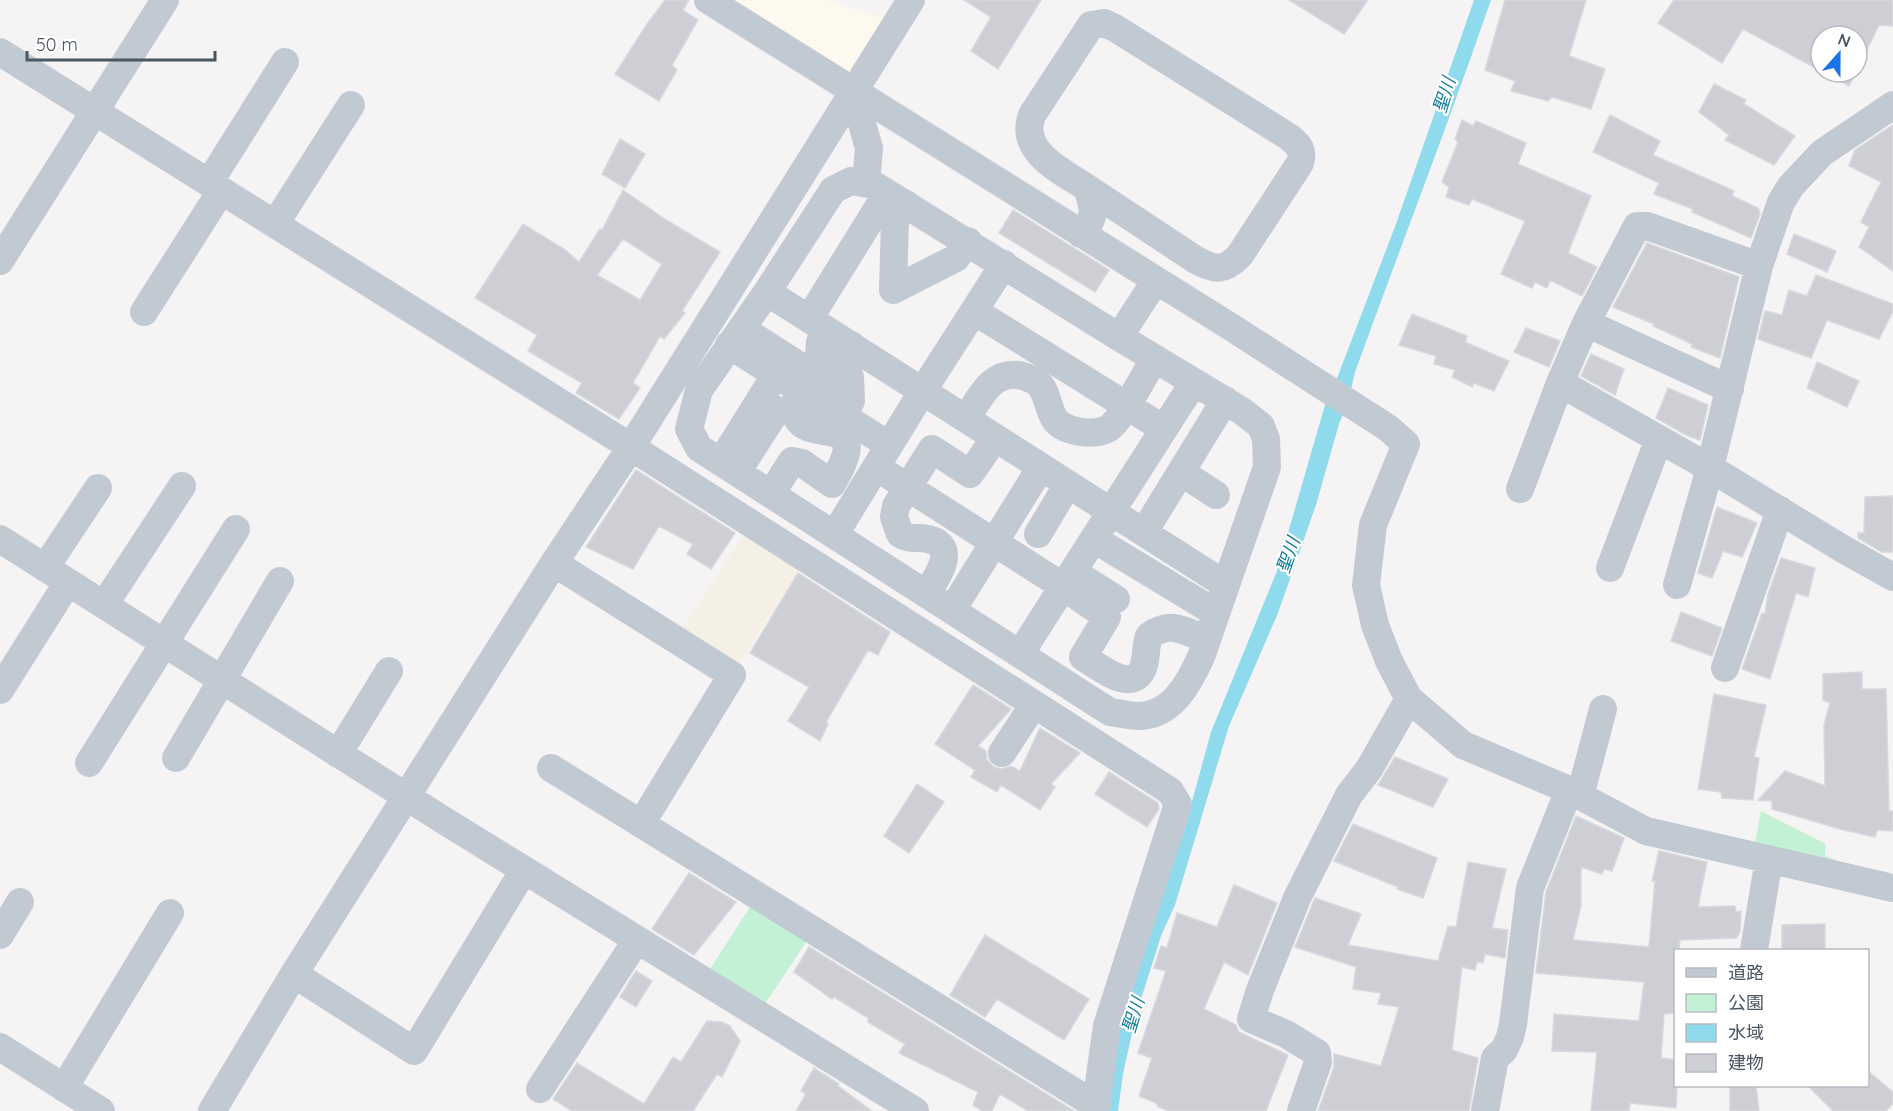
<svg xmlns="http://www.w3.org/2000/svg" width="1893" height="1111" font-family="Quicksand,'Noto Sans JP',sans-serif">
	<rect width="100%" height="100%" fill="#f5f3f3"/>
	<!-- commercial -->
	<path fill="#fdf9ef" d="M 721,0 L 828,0 L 890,21 L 855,80 Z"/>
	<!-- green -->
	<path fill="#c3f1d5" d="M 1761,811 L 1826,844 L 1825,856 L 1856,868 L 1754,849 Z
		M 753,902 L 810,936 L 761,1010 L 705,977 Z"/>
	<!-- sand -->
	<path fill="#f5f0e5" d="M 748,528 L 803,566 L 735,669 L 680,632 Z"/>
	<!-- water -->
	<path fill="#90daee" d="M 1474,0 L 1491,0 C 1448,125 1400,248 1355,372 L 1351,389 L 1334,386 L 1396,224 Z
		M 1327,398 L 1346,407 L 1339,424 L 1316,505 L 1278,613 L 1229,726 L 1175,905 L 1161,936 L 1136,1015 L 1123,1074 L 1118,1111 L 1103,1111 L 1110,1067 L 1146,930 L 1184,831 L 1211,732 L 1277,571 Z"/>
	<!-- building -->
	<path fill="#cdcfd5" stroke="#d7d9de" stroke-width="1.5" fill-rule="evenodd" d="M 665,0 L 689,0 L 683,10 L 698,20 L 672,65 L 677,70 L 659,101 L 615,74 L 647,24 Z
		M 964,0 L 1041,0 L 998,69 L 971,51 L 991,17 Z
		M 1289,0 L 1368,0 L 1344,34 Z
		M 1505,0 L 1586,0 L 1569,56 L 1605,69 L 1591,109 L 1552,97 L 1548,101 L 1511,91 L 1515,81 L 1485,70 Z
		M 1674,0 L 1893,0 L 1893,26 L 1879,25 L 1857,70 L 1857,36 L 1821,36 L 1821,71 L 1743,29 L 1722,63 L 1658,23 Z
		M 1824,72 L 1856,72 L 1849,86 Z
		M 1714,84 L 1746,100 L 1744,104 L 1795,136 L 1774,165 L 1725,140 L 1729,135 L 1699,112 Z
		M 1610,115 L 1660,141 L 1653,155 L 1734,191 L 1732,196 L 1758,208 L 1760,214 L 1751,238 L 1692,212 L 1693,209 L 1654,194 L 1659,183 L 1593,152 Z
		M 1462,120 L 1473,126 L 1476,121 L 1526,143 L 1518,164 L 1591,196 L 1568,253 L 1597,267 L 1582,296 L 1550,280 L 1547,288 L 1535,282 L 1532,288 L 1501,274 L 1525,221 L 1472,199 L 1469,205 L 1446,197 L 1449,187 L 1442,182 L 1458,142 L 1455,139 Z
		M 1893,125 L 1893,271 L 1859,247 L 1869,227 L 1861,222 L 1881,182 L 1849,166 L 1855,150 Z
		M 620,139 L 645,154 L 625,188 L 602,174 Z
		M 623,190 L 666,220 L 720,252 L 682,311 L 685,313 L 664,339 L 660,336 L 633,383 L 640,388 L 619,419 L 576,393 L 582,383 L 528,351 L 537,335 L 475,298 L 523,224 L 564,249 L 579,262 L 600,229 L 602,230 ZM 623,239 L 662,264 L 640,300 L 597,275 Z
		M 1013,210 L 1109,270 L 1095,292 L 999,233 Z
		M 1794,234 L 1836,251 L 1827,272 L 1787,254 Z
		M 1647,243 L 1739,277 L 1720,358 L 1691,347 L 1692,344 L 1653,326 L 1654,324 L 1613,307 Z
		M 1816,275 L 1893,304 L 1893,311 L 1879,339 L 1827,320 L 1811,358 L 1758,339 L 1765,311 L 1782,315 L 1789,290 L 1807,296 Z
		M 1412,314 L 1467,336 L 1465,342 L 1509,361 L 1494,391 L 1474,383 L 1472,387 L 1452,377 L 1455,370 L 1434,364 L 1436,356 L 1399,345 Z
		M 1526,328 L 1560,341 L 1549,367 L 1514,352 Z
		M 1591,354 L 1624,369 L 1615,395 L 1581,376 Z
		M 1817,362 L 1859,381 L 1847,407 L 1807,388 Z
		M 1668,388 L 1708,405 L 1700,440 L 1688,436 L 1656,418 Z
		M 636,470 L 735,533 L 711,569 L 687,554 L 693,544 L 659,526 L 633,569 L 586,547 Z
		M 1893,496 L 1893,552 L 1882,552 L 1858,538 L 1858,533 L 1864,533 L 1865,497 Z
		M 1717,507 L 1757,523 L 1742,557 L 1723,551 L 1712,578 L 1698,573 Z
		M 1781,558 L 1815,568 L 1808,597 L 1796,593 L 1770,679 L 1742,669 L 1762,613 L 1765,614 L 1768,594 Z
		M 798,573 L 890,632 L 878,655 L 868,650 L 826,722 L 828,724 L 820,741 L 788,721 L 809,687 L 750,653 Z
		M 1681,612 L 1722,628 L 1712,656 L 1671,641 Z
		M 1862,672 L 1862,689 L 1886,689 L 1889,811 L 1893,811 L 1893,831 L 1877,830 L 1875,837 L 1840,829 L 1772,809 L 1772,801 L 1758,800 L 1785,771 L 1825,786 L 1824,725 L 1830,703 L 1823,700 L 1823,674 Z
		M 973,685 L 1011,709 L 978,746 L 986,751 L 987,760 L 994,767 L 1002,769 L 1011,766 L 1020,771 L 1040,728 L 1080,753 L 1051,784 L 1055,787 L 1040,810 L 1001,785 L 997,792 L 971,777 L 975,770 L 935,744 Z
		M 1714,694 L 1766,705 L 1754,757 L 1759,758 L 1753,800 L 1722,798 L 1721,792 L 1698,789 Z
		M 1395,757 L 1448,779 L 1433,807 L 1378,785 Z
		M 1109,772 L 1158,803 L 1159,809 L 1147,827 L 1095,794 Z
		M 917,784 L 944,802 L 909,853 L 884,836 Z
		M 1576,816 L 1624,838 L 1612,871 L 1604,869 L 1602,874 L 1581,867 L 1581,905 L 1573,940 L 1649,947 L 1655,881 L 1652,881 L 1659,851 L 1707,862 L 1698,907 L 1735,906 L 1736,912 L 1741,911 L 1740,932 L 1736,938 L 1680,940 L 1679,951 L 1676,951 L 1676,1013 L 1664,1014 L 1661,1058 L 1676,1060 L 1676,1086 L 1677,1086 L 1676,1108 L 1630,1103 L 1629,1111 L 1591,1111 L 1597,1052 L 1552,1051 L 1554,1014 L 1639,1021 L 1644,982 L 1536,973 L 1546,892 Z
		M 1353,824 L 1437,858 L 1423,898 L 1397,889 L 1398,887 L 1334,861 Z
		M 1468,862 L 1506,869 L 1492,928 L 1508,930 L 1505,958 L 1485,954 L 1483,963 L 1477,962 L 1475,970 L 1462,967 L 1452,1050 L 1478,1058 L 1469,1111 L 1318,1111 L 1334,1067 L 1334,1054 L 1381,1066 L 1399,1007 L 1378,1004 L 1381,993 L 1353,989 L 1356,967 L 1295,947 L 1315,898 L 1361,914 L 1348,945 L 1438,961 L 1448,926 L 1456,927 Z
		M 689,873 L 736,902 L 694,955 L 652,929 Z
		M 1234,885 L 1277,903 L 1248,975 L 1224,962 L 1204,1009 L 1236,1025 L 1239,1032 L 1288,1055 L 1266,1111 L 1169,1111 L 1158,1107 L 1156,1103 L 1139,1096 L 1152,1058 L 1138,1053 L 1166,971 L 1154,968 L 1161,946 L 1167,948 L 1177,913 L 1217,927 Z
		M 1825,924 L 1825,951 L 1782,951 L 1782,925 Z
		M 985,935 L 1089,999 L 1064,1040 L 997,999 L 985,1017 L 950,995 Z
		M 809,947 L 1074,1111 L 1028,1111 L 1000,1094 L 992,1111 L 982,1111 L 973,1105 L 978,1092 L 899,1053 L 905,1044 L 868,1022 L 868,1018 L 834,997 L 832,999 L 794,972 Z
		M 636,971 L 652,981 L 636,1007 L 620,997 Z
		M 707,1021 L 722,1022 L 730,1026 L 740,1041 L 722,1077 L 717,1074 L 693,1111 L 572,1111 L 553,1099 L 577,1063 L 644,1104 L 673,1057 L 681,1062 Z
		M 814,1068 L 839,1084 L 838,1086 L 872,1111 L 796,1111 L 806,1094 L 801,1091 Z
		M 1868,1071 L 1893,1092 L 1893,1103 L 1886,1111 L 1833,1111 L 1808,1086 L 1868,1086 Z
		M 1730,1086 L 1756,1086 L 1759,1111 L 1730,1111 Z"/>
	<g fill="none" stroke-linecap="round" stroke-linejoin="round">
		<!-- minor -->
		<path stroke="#c1cad2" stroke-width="28" d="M 708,0 L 1231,327 L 1388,428 L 1406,444 L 1373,525 L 1366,585 L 1375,625 L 1389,661 L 1409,699 L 1463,745 L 1569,790 L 1646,831 L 1893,888
			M 0,52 L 631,447 L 1170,791 L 1178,804 L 1107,1026 L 1095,1111
			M 853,92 L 869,148 L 866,183
			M 851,181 L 874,185 L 887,193 L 1119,337 L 1242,411 L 1261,426 L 1266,439 L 1267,467 L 1201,657 C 1189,683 1172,716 1138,716 C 1129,716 1119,713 1110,712 L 699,448 L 689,429 L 699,390 L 767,292 L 833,190 Z
			M 209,183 L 285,62
			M 906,204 L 895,219 L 893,290 L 956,258 L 968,241
			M 275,224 L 351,105
			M 1081,234 C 1097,217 1094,209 1087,188 C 1062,171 1018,152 1032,115 L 1091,25 L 1104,23 L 1115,28 L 1289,137 C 1299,145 1304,150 1300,163 L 1240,255 C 1224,272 1215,270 1196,260 L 1087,188
			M 0,261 L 165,0
			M 1759,266 L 1647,226 L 1637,226 L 1586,323 L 1560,383 L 1710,468 L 1843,549 L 1893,577
			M 767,292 L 1226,585
			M 974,311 L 1164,429
			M 144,312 L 221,191
			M 809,319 L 887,193
			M 1586,323 L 1730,389
			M 827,330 L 820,342 L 818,371 L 843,359 L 851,345
			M 745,331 L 806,370
			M 1119,337 L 1156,280
			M 729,345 L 889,445
			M 819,401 L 827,390 L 850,377 L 851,401 L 842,416
			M 966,419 C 980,398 992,368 1023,376 C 1028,378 1035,380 1039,384 C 1047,392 1048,408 1054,418 C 1062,432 1095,437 1109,428 C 1122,419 1145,374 1154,359
			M 721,462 L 776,374
			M 876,467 L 1064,587 L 1107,617 L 1083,657 C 1098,666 1132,695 1143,668 C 1147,658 1145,646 1149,636 C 1171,620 1185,631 1207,640
			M 737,472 L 777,410
			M 1181,472 L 1216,495
			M 1520,489 L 1560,383
			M 771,494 L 792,461 L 802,463 L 832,484 C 878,406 803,450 795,412 C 793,403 797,397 802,390
			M 1144,532 L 1225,400
			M 835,534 L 922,392 L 1004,264
			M 1038,534 L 1068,484
			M 0,539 L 440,818 L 915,1111
			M 1094,539 L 1216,613
			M 554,563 L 732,675 L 641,824
			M 45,568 L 98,488
			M 1610,568 L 1659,439
			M 1078,575 L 1116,599
			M 1677,585 L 1710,468 L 1759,266 L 1781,202 L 1791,186 L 1822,153 L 1893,105
			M 927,593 C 937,578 959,546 928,539 C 916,536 911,541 900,534 L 894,517 L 896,506 L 932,449 L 970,474 L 995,438
			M 104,605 L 182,486
			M 952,610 L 1041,467
			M 1020,654 L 1194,382
			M 1725,668 L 1780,510
			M 0,690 L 68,582
			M 1002,753 L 1034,704
			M 338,754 L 389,671
			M 176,758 L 280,581
			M 89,763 L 236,529
			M 551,768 L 1097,1106
			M 1580,796 L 1603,709
			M 0,935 L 20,902
			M 1754,950 L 1769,859
			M 294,974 L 414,1051 L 524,870
			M 0,1047 L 101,1111
			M 64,1088 L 170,913
			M 540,1089 L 636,941
			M 212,1111 L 294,974 L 554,563 L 631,447 L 911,0
			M 1301,1111 L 1318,1062 L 1317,1053 L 1286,1034 L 1251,1019 L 1260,990 L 1297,898 L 1349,795 L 1369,769 L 1409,699
			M 1485,1111 L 1495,1058 L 1504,1050 L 1510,1037 L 1513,1024 L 1530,888 L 1569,790"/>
	</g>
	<g text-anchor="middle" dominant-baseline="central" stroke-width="4.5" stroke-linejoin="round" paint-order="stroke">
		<!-- water labels -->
		<g font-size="18" font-style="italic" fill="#0c7c9b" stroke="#fff">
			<text transform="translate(1444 95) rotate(-73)">聖川</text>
			<text transform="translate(1288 555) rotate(-71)">聖川</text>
			<text transform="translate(1133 1015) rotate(-73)">聖川</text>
		</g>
	</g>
	<!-- legend -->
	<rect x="1674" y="949" width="195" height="138" fill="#ffffff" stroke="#b7bbc0" stroke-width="1.5"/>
	<rect x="1686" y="968" width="30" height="9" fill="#c1cad2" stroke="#b7bbc0" stroke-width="1.5"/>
	<text x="1728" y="979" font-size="18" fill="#4a5661">道路</text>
	<rect x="1686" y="994" width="30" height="18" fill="#c3f1d5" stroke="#b7bbc0" stroke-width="1.5"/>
	<text x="1728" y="1009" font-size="18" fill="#4a5661">公園</text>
	<rect x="1686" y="1024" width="30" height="18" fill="#90daee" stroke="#b7bbc0" stroke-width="1.5"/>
	<text x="1728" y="1039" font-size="18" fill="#4a5661">水域</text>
	<rect x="1686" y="1054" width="30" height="18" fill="#cdcfd5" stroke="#b7bbc0" stroke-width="1.5"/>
	<text x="1728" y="1069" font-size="18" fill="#4a5661">建物</text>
	<!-- north arrow -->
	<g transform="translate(1839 54) rotate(21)"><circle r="28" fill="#ffffff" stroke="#b7bbc0" stroke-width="1.5"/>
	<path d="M0-4.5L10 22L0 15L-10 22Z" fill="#1a73e8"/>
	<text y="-9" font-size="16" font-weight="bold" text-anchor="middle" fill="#4a5661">N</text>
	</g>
	<!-- scale -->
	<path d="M27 51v9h188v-9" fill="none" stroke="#4a5661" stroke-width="3"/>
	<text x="36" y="51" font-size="18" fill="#4a5661" stroke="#ffffff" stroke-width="4.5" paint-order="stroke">50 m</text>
</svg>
